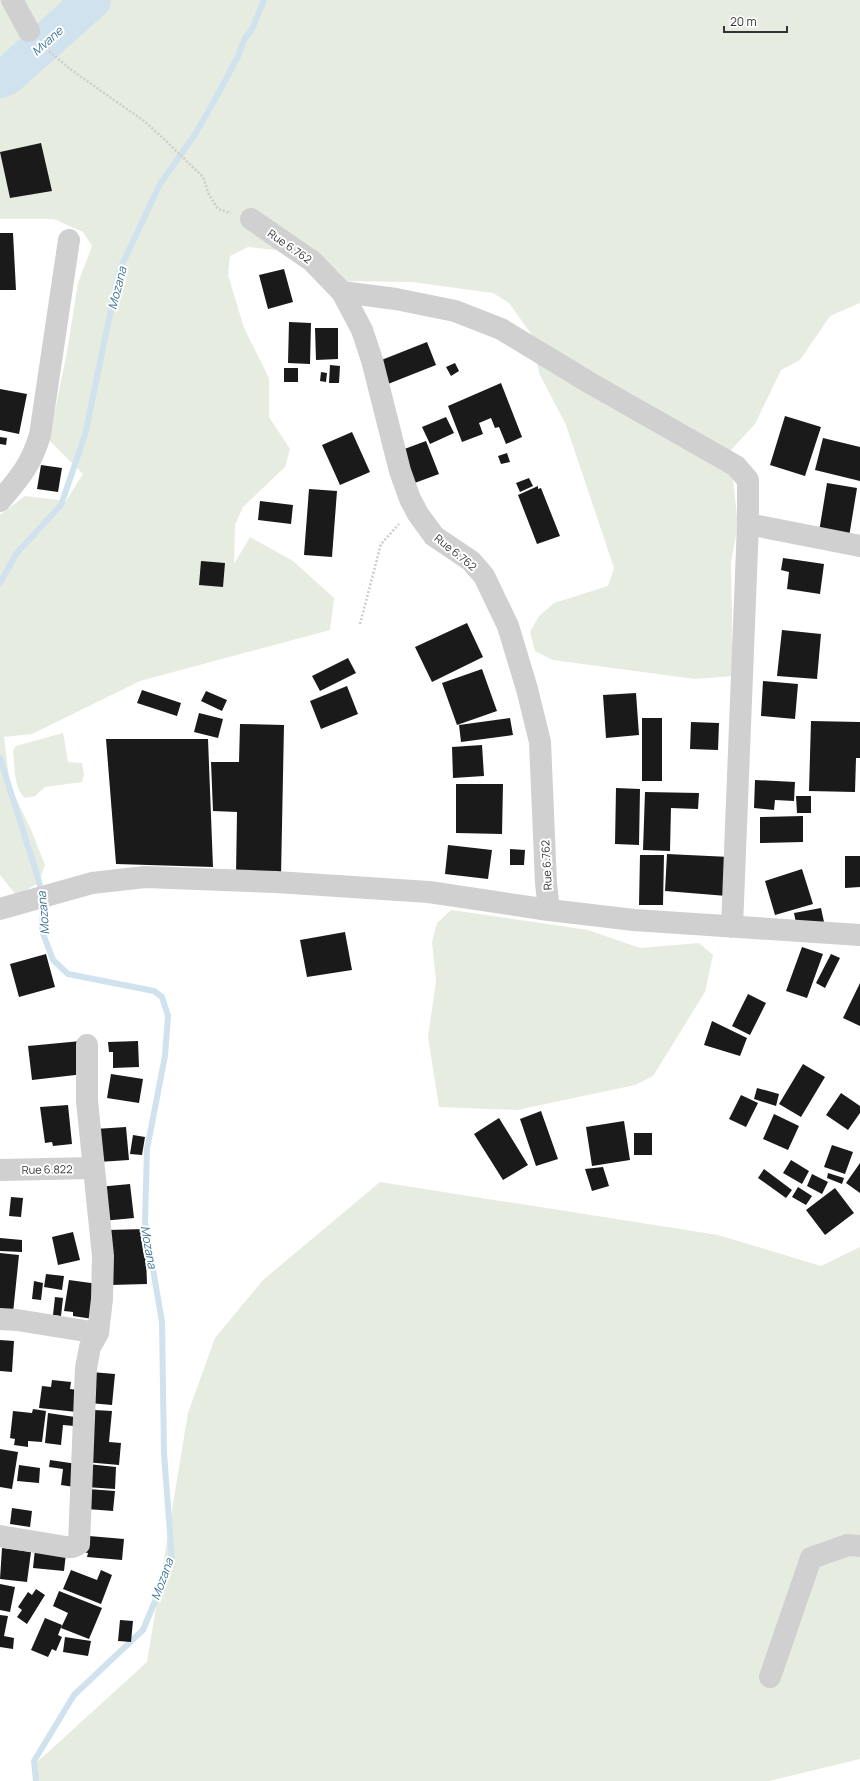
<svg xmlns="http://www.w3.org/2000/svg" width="860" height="1781" font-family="Manrope,sans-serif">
	<rect width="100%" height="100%" fill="#fff"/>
	<!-- green -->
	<path fill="#e6ecdf" d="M 0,0 L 860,0 L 860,303 L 830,316 L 800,360 L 781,370 L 755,424 L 730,451 L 738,526 L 731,562 L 733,676 L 695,679 L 553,660 L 535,651 L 530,632 L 539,616 L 554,603 L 608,586 L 614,568 L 566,425 L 539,373 L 532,335 L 509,303 L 493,293 L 412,282 L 335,281 L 286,251 L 248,247 L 230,256 L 228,275 L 244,328 L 269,378 L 269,417 L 290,449 L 285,467 L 243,507 L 235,525 L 234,564 L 250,537 L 293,561 L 334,598 L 330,630 L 140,681 L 32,734 L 4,737 L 10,786 L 32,832 L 45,865 L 38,883 L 17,896 L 0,875 L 0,515 L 25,496 L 66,501 L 83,474 L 49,440 L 67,352 L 78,283 L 92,246 L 83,232 L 54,219 L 0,219 Z
		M 63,733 L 68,762 L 82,763 L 84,775 L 82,782 L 45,787 L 35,796 L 25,798 C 13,788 15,765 13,750 L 16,746 Z
		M 451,910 L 588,930 L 640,948 L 699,943 L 713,955 L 705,992 L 653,1076 L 635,1085 L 517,1110 L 439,1107 L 428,1037 L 436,981 L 432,942 L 437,923 Z
		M 380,1182 L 718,1235 L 821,1266 L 860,1247 L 860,1759 L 769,1781 L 34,1781 L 35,1764 L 147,1662 L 188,1413 L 215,1338 L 263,1280 Z"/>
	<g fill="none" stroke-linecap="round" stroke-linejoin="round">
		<!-- stream -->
		<path stroke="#cfe2ee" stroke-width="6" d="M 0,583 L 16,554 L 61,505 L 85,435 L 119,271 L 160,184 L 196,133 L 217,96 L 238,56 L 245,38 L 252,29 L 264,0
			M 0,758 L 38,878 L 43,897 L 42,931 L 53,960 L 68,974 L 154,991 L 162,997 L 168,1016 L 165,1056 L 147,1149 L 145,1222 L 162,1322 L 164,1453 L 172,1560 L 143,1630 L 74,1695 L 34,1761 L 36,1781"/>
		<!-- river -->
		<path stroke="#cfe2ee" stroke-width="38" d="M 0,79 L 7,76 L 92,0"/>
	</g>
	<!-- building -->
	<path fill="#1a1a1a" d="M 41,143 L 52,191 L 10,198 L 0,152 Z
		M 0,233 L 13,233 L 16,290 L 0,290 Z
		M 284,269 L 293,302 L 268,309 L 259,275 Z
		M 289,322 L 311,323 L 310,364 L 288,363 Z
		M 315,328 L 338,328 L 338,359 L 316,360 Z
		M 427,342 L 436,365 L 388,384 L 379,361 Z
		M 455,363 L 459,371 L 451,376 L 446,367 Z
		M 330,365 L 340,366 L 339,383 L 329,383 Z
		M 284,368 L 298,368 L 298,382 L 284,382 Z
		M 321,372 L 327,373 L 326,382 L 320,381 Z
		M 501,383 L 522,437 L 506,444 L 499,427 L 495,428 L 491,418 L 479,423 L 483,434 L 462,442 L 448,406 Z
		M 0,389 L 27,394 L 19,434 L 0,430 Z
		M 785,416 L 821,427 L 805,476 L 770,465 Z
		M 446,417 L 454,433 L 430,444 L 422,427 Z
		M 352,432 L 370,472 L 340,485 L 322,445 Z
		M 0,437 L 7,438 L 6,445 L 0,444 Z
		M 823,438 L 860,447 L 860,481 L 815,470 Z
		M 426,441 L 439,474 L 412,484 L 399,451 Z
		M 507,453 L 510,462 L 501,464 L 498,456 Z
		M 41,465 L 62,468 L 58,492 L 37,489 Z
		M 529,478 L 533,486 L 520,492 L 516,483 Z
		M 827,483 L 857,488 L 849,537 L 819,532 Z
		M 538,486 L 538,489 L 541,488 L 560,536 L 537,544 L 518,495 Z
		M 309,489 L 337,491 L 332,557 L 304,555 Z
		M 260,501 L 293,505 L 291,524 L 258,520 Z
		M 783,558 L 824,564 L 820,594 L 787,589 L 789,572 L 781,570 Z
		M 201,561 L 225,563 L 223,587 L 199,585 Z
		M 467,623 L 483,657 L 432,682 L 415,647 Z
		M 782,630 L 821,634 L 817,679 L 777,676 Z
		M 348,658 L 356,673 L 320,691 L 312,676 Z
		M 482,669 L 497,711 L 457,725 L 442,683 Z
		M 763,681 L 798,684 L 795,719 L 761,716 Z
		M 347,686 L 358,714 L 321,729 L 310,701 Z
		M 142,690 L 181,703 L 177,716 L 137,703 Z
		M 206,691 L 227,700 L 222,711 L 201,701 Z
		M 636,693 L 639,735 L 606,738 L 603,695 Z
		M 199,713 L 223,719 L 218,738 L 194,732 Z
		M 510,718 L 513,735 L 461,742 L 459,725 Z
		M 642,718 L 662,718 L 662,781 L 642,781 Z
		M 811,721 L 860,722 L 860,758 L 856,758 L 855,792 L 809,791 Z
		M 691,722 L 719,723 L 718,750 L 690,749 Z
		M 240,724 L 284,725 L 281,876 L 236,875 L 237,812 L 213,811 L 211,762 L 239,762 Z
		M 106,739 L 208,739 L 213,867 L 116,864 Z
		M 482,745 L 484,776 L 453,778 L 452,747 Z
		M 755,780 L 795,782 L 794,801 L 775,800 L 774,810 L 754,808 Z
		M 456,784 L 503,784 L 502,834 L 456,833 Z
		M 616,788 L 640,789 L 639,845 L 615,844 Z
		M 645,792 L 699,793 L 698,809 L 671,808 L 670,851 L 643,850 Z
		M 796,796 L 811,796 L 811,813 L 797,813 Z
		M 803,816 L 803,842 L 760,843 L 760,817 Z
		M 448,845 L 492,850 L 488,879 L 445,874 Z
		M 510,849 L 525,850 L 524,865 L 510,865 Z
		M 667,854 L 730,857 L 727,896 L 665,891 Z
		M 640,855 L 664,855 L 663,905 L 639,905 Z
		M 845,856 L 860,856 L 860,887 L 845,888 Z
		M 802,869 L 813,904 L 775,915 L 765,881 Z
		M 821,908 L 824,922 L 797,928 L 794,913 Z
		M 345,932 L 352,970 L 307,977 L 300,940 Z
		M 802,947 L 823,954 L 807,998 L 786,991 Z
		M 46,954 L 55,987 L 19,997 L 10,964 Z
		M 831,954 L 840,958 L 825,988 L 816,983 Z
		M 860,983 L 860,1026 L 843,1018 Z
		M 748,994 L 766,1003 L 750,1035 L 732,1026 Z
		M 712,1021 L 747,1038 L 740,1056 L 704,1045 Z
		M 81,1041 L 84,1074 L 32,1080 L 28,1046 Z
		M 138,1041 L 139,1067 L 113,1068 L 113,1052 L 109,1052 L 108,1042 Z
		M 803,1064 L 825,1077 L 801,1117 L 779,1104 Z
		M 111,1074 L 143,1079 L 139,1103 L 107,1098 Z
		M 757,1088 L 779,1094 L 776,1106 L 754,1099 Z
		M 841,1093 L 860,1106 L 860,1113 L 848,1130 L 826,1115 Z
		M 741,1095 L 758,1103 L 746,1127 L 729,1119 Z
		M 68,1105 L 72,1144 L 53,1146 L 52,1142 L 45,1143 L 40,1107 Z
		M 541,1111 L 558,1159 L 536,1166 L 520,1119 Z
		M 774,1114 L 799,1126 L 788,1150 L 763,1139 Z
		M 499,1118 L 528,1165 L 503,1180 L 474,1134 Z
		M 624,1121 L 630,1160 L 592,1166 L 586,1127 Z
		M 126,1127 L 129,1160 L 98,1162 L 95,1129 Z
		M 634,1133 L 652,1133 L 652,1155 L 634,1155 Z
		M 133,1135 L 145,1137 L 142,1155 L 130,1154 Z
		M 832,1145 L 853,1152 L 845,1174 L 824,1167 Z
		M 791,1160 L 809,1171 L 802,1184 L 783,1173 Z
		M 860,1163 L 860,1193 L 846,1183 Z
		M 603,1167 L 609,1186 L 592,1191 L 585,1169 Z
		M 764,1169 L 792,1190 L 786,1198 L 758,1178 Z
		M 828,1173 L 844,1178 L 842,1184 L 827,1178 Z
		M 812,1174 L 828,1182 L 822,1194 L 807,1186 Z
		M 130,1184 L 134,1218 L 102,1221 L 98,1187 Z
		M 798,1187 L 812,1196 L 806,1205 L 792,1197 Z
		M 835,1188 L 854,1213 L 825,1235 L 806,1210 Z
		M 11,1197 L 23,1198 L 21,1217 L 9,1216 Z
		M 145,1229 L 147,1284 L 110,1285 L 108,1230 Z
		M 73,1232 L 80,1260 L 58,1265 L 52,1237 Z
		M 0,1238 L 22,1240 L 22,1252 L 0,1251 Z
		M 0,1253 L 19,1255 L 13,1313 L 0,1312 Z
		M 46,1274 L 64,1276 L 62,1290 L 44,1287 Z
		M 69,1280 L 98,1284 L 93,1319 L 73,1316 L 73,1312 L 64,1311 Z
		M 34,1281 L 43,1283 L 41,1300 L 32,1299 Z
		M 55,1297 L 63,1298 L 61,1316 L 53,1315 Z
		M 0,1340 L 14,1341 L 12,1372 L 0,1371 Z
		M 91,1372 L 115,1374 L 112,1405 L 89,1403 Z
		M 52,1380 L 71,1382 L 70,1389 L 79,1390 L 77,1412 L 39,1408 L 42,1386 L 51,1387 Z
		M 33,1409 L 46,1411 L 42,1442 L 28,1441 L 28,1447 L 14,1445 L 15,1439 L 10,1438 L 13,1411 L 32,1413 Z
		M 94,1410 L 112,1411 L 109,1442 L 121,1443 L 119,1465 L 85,1462 Z
		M 48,1413 L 75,1417 L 74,1426 L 63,1425 L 61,1445 L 45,1443 Z
		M 0,1449 L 18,1452 L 12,1489 L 0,1487 Z
		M 50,1460 L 77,1464 L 74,1487 L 61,1485 L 63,1469 L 49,1467 Z
		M 88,1464 L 116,1467 L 115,1489 L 86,1487 Z
		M 19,1465 L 40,1468 L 39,1483 L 17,1481 Z
		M 88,1489 L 115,1491 L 113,1511 L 87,1509 Z
		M 12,1508 L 32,1511 L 30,1527 L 10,1524 Z
		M 89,1536 L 124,1539 L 122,1560 L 87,1557 L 88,1553 L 83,1552 Z
		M 2,1548 L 31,1552 L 27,1582 L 0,1579 Z
		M 35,1549 L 66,1553 L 64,1571 L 33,1568 Z
		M 71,1570 L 97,1580 L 101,1570 L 112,1575 L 101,1604 L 63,1589 Z
		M 0,1584 L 15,1587 L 10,1612 L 0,1610 Z
		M 36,1589 L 45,1595 L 27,1624 L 17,1617 L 22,1610 L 18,1607 L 28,1592 L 32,1595 Z
		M 59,1591 L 102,1608 L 89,1639 L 61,1628 L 68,1613 L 53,1606 Z
		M 0,1615 L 8,1616 L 4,1636 L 14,1638 L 13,1649 L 0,1647 Z
		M 45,1618 L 62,1625 L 58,1635 L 62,1637 L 56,1651 L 52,1649 L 48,1657 L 31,1650 Z
		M 120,1620 L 133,1621 L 131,1642 L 118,1641 Z
		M 65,1637 L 91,1641 L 88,1656 L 63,1652 Z"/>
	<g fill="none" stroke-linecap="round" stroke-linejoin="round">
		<!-- path -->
		<path stroke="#cdcdcd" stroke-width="2.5" stroke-dasharray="2 2" stroke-linecap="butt" d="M 43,46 L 70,69 L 144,121 L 166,141 L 203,177 L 209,195 L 218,209 L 231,213
			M 360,624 L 381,544 L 399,524"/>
		<!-- minor -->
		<path stroke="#d0d0d0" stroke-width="22" d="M 12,0 L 29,31
			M 251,219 L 312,261 L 342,292 L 362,330 L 372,360 L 400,471 L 410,499 L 418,514 L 434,536 L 471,561 L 484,576 L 508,626 L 527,689 L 540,742 L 546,883 L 549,910 L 634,920 L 860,935
			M 342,292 L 396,299 L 455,311 L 501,329 L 590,383 L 736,466 L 748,480 L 748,524 L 732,927
			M 0,501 C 20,477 31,465 40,435 L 69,240
			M 748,524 L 860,546
			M 0,909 L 92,883 L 145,877 L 276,882 L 429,892 L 549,910
			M 0,1170 L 93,1168
			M 0,1319 L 17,1320 L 98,1333
			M 0,1536 L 66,1547 L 73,1547 L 79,1544 L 86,1368 L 90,1347 L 98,1333 L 102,1299 L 103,1256 L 87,1101 L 87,1045
			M 770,1677 L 811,1558 L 848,1545 L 860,1546"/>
	</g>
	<g text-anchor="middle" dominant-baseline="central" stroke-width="4" stroke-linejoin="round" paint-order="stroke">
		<!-- street labels -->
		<g font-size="11" fill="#333" stroke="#fff">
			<text transform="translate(290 246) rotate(35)">Rue 6.762</text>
			<text transform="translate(456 552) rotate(39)">Rue 6.762</text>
			<text transform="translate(546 865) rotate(-93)">Rue 6.762</text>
			<text transform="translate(47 1169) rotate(-1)">Rue 6.822</text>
		</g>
		<!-- water labels -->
		<g font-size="12" font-style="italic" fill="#3f7597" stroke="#fff">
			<text transform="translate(47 41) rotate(-42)">Mvane</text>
			<text transform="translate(117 288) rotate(-76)">Mozana</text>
			<text transform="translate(43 913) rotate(-95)">Mozana</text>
			<text transform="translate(149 1247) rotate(80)">Mozana</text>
			<text transform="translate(162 1579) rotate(-70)">Mozana</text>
		</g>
	</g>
	<!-- scale -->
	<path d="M724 26v6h63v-6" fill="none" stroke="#333333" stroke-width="2"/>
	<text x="730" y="26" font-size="12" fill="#333333" stroke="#ffffff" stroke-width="3" paint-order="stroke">20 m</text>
</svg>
